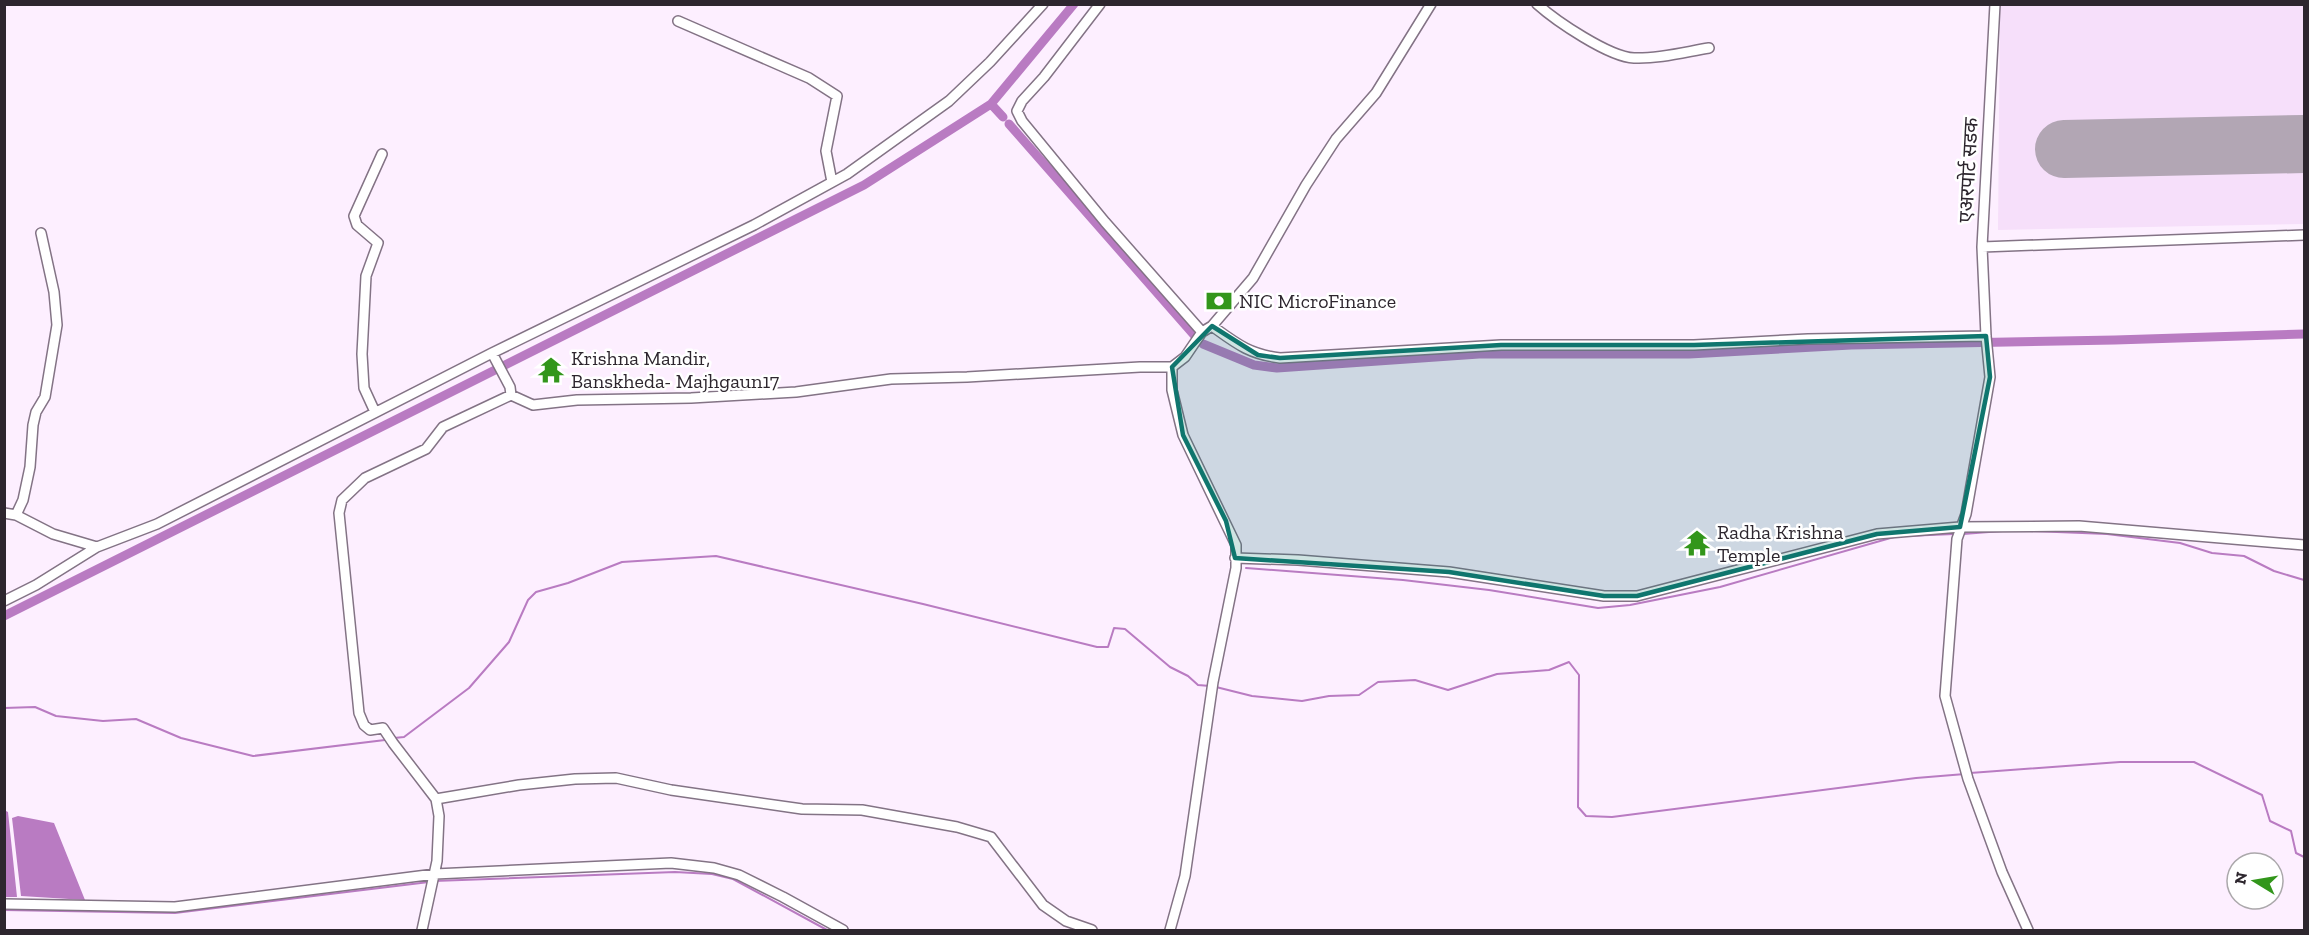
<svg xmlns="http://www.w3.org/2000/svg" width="2309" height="935" font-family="'Zilla Slab','Noto Sans Devanagari',serif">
	<rect width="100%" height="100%" fill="#fdefff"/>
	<!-- built -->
	<path fill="#f6dffa" d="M 2000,5 L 2304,5 L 2304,224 L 1998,230 Z"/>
	<!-- water -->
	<path fill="#b97bc2" d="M 4,810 L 8,812 L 17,897 L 5,897 Z
		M 18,816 L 54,823 L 85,900 L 21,896 L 12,818 Z"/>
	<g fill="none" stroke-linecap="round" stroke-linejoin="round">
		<!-- stream -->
		<path stroke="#b97bc2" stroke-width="2" d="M 2029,531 L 2107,534 L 2180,543 L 2212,553 L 2244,556 L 2274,571 L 2304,580
			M 1963,534 L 2002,531
			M 1906,536 L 1954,534
			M 1246,568 L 1403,580 L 1489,590 L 1598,608 L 1630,605 L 1720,587 L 1894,537
			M 1216,687 L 1252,696 L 1302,701 L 1329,696 L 1359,695 L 1378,682 L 1415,680 L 1448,690 L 1497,674 L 1549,670 L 1569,662 L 1579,675 L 1578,807 L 1586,816 L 1612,817 L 1916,778 L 1965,774
			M 4,708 L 35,707 L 56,716 L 103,721 L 136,719 L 181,738 L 253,756 L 385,740
			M 394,738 L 404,737 L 469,688 L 509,642 L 528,600 L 536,592 L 568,583 L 622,562 L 716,556 L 923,604 L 1097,647 L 1108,647 L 1114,628 L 1125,629 L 1170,667 L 1188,676 L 1198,685 L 1210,686
			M 1970,773 L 2120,762 L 2194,762 L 2262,795 L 2270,821 L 2291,831 L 2296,853 L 2304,857
			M 434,881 L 675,872 L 712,874 L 733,879 L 827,930
			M 4,910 L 175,913 L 429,882"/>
		<!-- canal -->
		<path stroke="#b97bc2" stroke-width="9" d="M 991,104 L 1003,117
			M 1009,124 L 1195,336
			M 1203,344 L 1254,365 L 1277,368 L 1479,354 L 1689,354 L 1851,345 L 2115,340 L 2304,334
			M 4,616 L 864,185 L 991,104 L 1074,4"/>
		<!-- runway -->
		<path stroke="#b2a6b4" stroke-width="58" d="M 2064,149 L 2304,144"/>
		<!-- street casing -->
		<g stroke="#837385" stroke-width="12">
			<path id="street" d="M 1100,4 L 1044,77 L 1022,101 L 1017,111 L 1022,121 L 1105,222 L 1202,332
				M 1537,4 C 1556,21 1609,57 1634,58 C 1659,59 1685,52 1709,48
				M 1995,4 L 1982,247 L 1986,336 L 1990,377 L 1966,514 L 1957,539 L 1945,696 L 1968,779 L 2002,872 L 2028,930
				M 678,21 L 809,78 L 837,96 L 826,151 L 832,182
				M 1982,247 L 2304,235
				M 1212,326 L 1253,278 L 1306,185 L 1336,139 L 1376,93 L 1431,4
				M 492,353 L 510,387 L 511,395 L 533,405 L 577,400 L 691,398 L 796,392 L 891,379 L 967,377 L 1140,367 L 1172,367
				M 375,412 L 364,388 L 362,354 L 366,276 L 378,243 L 357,225 L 354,216 L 382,154
				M 4,513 L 16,515 L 53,534 L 97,547
				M 16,515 L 23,500 L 30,467 L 33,425 L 36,412 L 45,397 L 57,325 L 54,292 L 41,233
				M 1235,558 L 1298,560 L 1449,572 L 1604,596 L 1637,596 L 1877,534 L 1960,527 L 2079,526 L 2304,545
				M 4,601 L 36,585 L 97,547 L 157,524 L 492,353 L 754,225 L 847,174 L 949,101 L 990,62 L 1043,4
				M 436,799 L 519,785 L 575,779 L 616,778 L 671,790 L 802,809 L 862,810 L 957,827 L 991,837 L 1043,905 L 1066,921 L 1092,930
				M 4,904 L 175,907 L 435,874 L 671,863 L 714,868 L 739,875 L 783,897 L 843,930
				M 422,930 L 437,861 L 439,816 L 436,799 L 393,743 L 383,728 L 370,730 L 364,725 L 359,713 L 339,513 L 342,500 L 365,478 L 426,449 L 443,427 L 511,395
				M 1170,930 L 1185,876 L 1213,682 L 1236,568 L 1236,545 L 1183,435 L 1172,390 L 1172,367 L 1185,357 L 1202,332 L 1212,326 C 1237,344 1249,354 1280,358 L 1501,345 L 1694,345 L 1808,339 L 1986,336"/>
		</g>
		<!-- street -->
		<use href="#street" stroke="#fff" stroke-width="9"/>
	</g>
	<!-- marked area -->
	<path fill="#0f766e" fill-opacity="0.2" stroke="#0f766e" stroke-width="4.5" stroke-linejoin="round" d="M 1212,326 L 1258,355 L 1280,358 L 1501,345 L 1694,345 L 1986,336 L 1990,377 L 1960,527 L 1877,534 L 1637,596 L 1604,596 L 1449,572 L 1235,558 L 1226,521 L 1183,435 L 1172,367 Z"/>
	<!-- icons -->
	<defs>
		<g id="bank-bare" transform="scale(2.07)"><path d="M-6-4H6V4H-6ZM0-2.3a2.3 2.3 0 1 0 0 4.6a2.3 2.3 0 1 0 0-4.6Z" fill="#32961b" stroke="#fff" stroke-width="2.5" paint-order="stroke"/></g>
		<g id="temple-bare" transform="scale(2.07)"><path d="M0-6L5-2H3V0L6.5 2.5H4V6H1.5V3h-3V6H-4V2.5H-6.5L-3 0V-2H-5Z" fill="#32961b" stroke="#fff" stroke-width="2.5" paint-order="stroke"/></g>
	</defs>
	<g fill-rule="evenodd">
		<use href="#bank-bare" x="1219" y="301"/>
		<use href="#temple-bare" x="551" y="370"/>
		<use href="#temple-bare" x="1697" y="543"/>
	</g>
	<g text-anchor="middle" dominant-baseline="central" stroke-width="5" stroke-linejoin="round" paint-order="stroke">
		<!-- street labels -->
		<g font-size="20" fill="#2d262e" stroke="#fff">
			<text transform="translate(1968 170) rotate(-87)">एअरपोर्ट सडक</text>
		</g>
		<!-- poi labels -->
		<g font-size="20" fill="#2d262e" stroke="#fff" text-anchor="start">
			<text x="1239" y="301">NIC MicroFinance</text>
			<text x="571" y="358">Krishna Mandir,<tspan x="571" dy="23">Banskheda- Majhgaun17</tspan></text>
			<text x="1717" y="532">Radha Krishna<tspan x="1717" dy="23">Temple</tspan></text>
		</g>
	</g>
	<!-- border -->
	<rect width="2309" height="935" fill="none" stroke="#2d262e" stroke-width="12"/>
	<!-- north arrow -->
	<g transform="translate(2255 881) rotate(281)"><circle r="28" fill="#ffffff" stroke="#aba8ab" stroke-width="1.5"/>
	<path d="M0-4.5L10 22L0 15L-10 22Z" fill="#32961b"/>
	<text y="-9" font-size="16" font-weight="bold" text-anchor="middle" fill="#2d262e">N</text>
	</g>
</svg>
